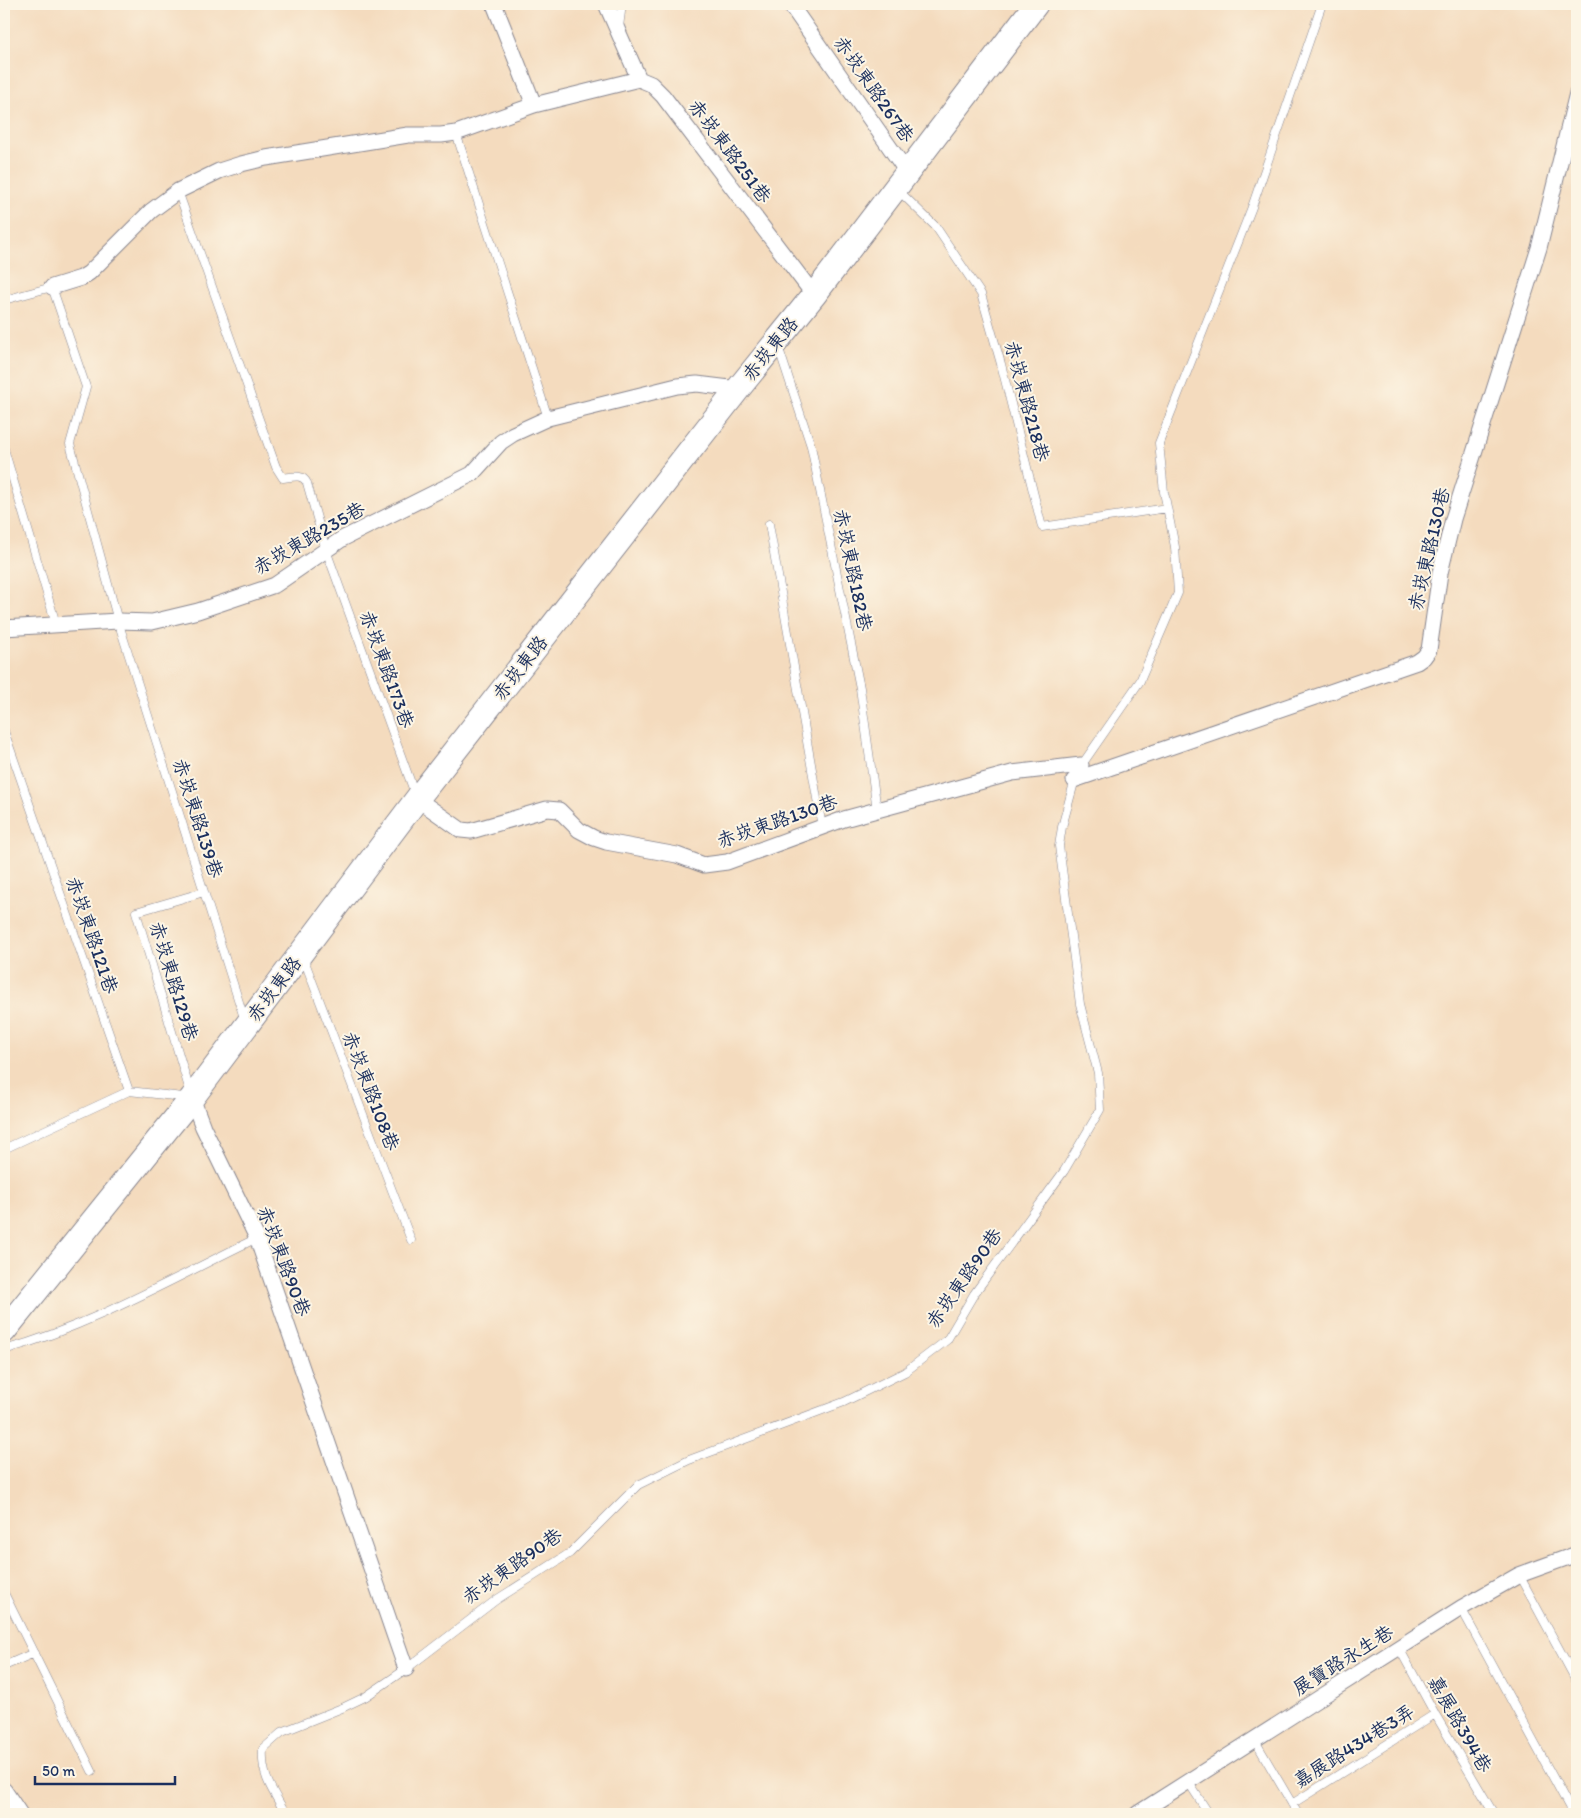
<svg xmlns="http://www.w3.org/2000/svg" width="1581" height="1818" font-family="Itim,'LXGW WenKai TC',sans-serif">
	<rect width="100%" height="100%" fill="#fcf5e5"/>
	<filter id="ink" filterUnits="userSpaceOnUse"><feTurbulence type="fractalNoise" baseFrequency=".02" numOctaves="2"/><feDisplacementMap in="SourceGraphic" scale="10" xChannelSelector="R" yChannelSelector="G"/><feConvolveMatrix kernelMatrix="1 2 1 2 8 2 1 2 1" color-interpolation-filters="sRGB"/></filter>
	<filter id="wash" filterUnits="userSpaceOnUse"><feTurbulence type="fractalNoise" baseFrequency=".0096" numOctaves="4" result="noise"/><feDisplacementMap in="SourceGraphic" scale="20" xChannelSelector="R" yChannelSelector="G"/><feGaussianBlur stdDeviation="1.12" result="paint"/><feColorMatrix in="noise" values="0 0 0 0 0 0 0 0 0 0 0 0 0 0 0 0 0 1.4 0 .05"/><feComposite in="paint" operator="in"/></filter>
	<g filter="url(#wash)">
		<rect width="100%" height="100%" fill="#f4dbbe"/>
	</g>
	<g filter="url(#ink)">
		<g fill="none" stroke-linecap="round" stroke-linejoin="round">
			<!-- service casing -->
			<g stroke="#88858e" stroke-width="9">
				<path id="service" d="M 619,27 L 622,4
					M 456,133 L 548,418
					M 898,190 L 936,227 L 981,294 L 1001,364 L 1042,527 L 1167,508
					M 178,191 L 276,467 L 283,478 C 292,477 302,473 307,483 L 326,550 L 415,794
					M 4,300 L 52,287 L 86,387 L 70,444 L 118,621 L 245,1021
					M 778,346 L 811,446 L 860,688 L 877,810
					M 4,449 L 56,624
					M 769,524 L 822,827
					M 4,731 L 129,1091
					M 1081,766 L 1140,681 L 1178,593 L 1175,547 L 1164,492 L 1159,443 L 1252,207 L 1322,4
					M 303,957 L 411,1240
					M 129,1091 L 192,1098 L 136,912 L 204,892
					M 4,1149 L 129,1091
					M 4,1350 C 93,1325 174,1278 257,1238
					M 1519,1575 L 1577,1682
					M 4,1593 L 92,1771
					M 1461,1608 L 1573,1814
					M 1399,1648 L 1435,1714 L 1494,1814
					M 4,1666 L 34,1653
					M 1254,1739 L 1298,1814
					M 1189,1783 L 1209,1814
					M 1292,1804 L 1435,1714
					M 286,1814 C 273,1791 261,1777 263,1749 L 282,1732 L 342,1708 L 365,1697 L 406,1669 L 496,1600 L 570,1553 L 638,1485 L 689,1460 L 844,1402 L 905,1372 L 947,1340 L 974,1294 L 1064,1171 L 1100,1110 L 1098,1073 L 1080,1004 L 1059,846 L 1062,827 L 1075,779"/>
			</g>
			<!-- minor casing -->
			<g stroke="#88858e" stroke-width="17">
				<path id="minor" d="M 494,4 L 534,105
					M 606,4 L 639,79 L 651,84 L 663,96 L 814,295
					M 790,4 L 907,172
					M 52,287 L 81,278 L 89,273 L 151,211 L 178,191 L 219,171 L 241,164 L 266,158 L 408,135 L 441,135 L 456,133 L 534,105 L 639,79
					M 4,628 L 118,621 L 152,622 L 198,611 L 275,585 L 342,539 L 472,474 L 501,442 L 513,434 L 548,418 L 677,386 L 697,384 L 738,389
					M 1074,780 L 1417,662 L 1424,657 L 1429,650 L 1440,573 L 1453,519 L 1539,248 L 1577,93
					M 417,799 L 461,830 L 471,831 L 547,809 L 559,810 L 579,830 L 594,838 L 606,842 L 677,855 L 704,865 L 727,862 L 844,819 L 1012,773 L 1081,765
					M 192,1098 L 203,1127 L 257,1238 L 406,1669
					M 4,1790 L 20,1814
					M 1137,1814 L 1461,1608 L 1519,1575 L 1577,1554"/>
			</g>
			<!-- primary casing -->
			<g stroke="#88858e" stroke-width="26">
				<path id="primary" d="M 4,1331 L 192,1098 L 417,799 L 738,389 L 814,295 L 1036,4"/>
			</g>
			<!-- service -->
			<use href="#service" stroke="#fff" stroke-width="8"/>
			<!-- minor -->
			<use href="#minor" stroke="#fff" stroke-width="15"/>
			<!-- primary -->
			<use href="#primary" stroke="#fff" stroke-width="24"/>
		</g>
	</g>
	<g text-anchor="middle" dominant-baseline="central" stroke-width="4" stroke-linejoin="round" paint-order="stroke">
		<!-- street labels -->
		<g font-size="19" fill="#1b2f5e" stroke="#fcf5e5">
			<text transform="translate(874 89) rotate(55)">赤崁東路267巷</text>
			<text transform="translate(730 151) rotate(53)">赤崁東路251巷</text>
			<text transform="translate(770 349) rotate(-51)">赤崁東路</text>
			<text transform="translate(1027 401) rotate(75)">赤崁東路218巷</text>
			<text transform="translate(309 538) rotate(-30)">赤崁東路235巷</text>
			<text transform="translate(1429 549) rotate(-77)">赤崁東路130巷</text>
			<text transform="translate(853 570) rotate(78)">赤崁東路182巷</text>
			<text transform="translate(520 668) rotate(-52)">赤崁東路</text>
			<text transform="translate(387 669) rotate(70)">赤崁東路173巷</text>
			<text transform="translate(198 818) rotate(72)">赤崁東路139巷</text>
			<text transform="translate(777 821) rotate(-19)">赤崁東路130巷</text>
			<text transform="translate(92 935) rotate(71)">赤崁東路121巷</text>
			<text transform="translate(174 981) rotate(73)">赤崁東路129巷</text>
			<text transform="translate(274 989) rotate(-53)">赤崁東路</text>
			<text transform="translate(371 1091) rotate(69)">赤崁東路108巷</text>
			<text transform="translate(284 1261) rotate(69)">赤崁東路90巷</text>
			<text transform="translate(964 1278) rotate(-55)">赤崁東路90巷</text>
			<text transform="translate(512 1566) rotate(-35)">赤崁東路90巷</text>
			<text transform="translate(1343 1660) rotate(-32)">展寶路永生巷</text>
			<text transform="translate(1460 1724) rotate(60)">嘉展路394巷</text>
			<text transform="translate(1354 1746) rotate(-32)">嘉展路434巷3弄</text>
		</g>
	</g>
	<!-- margin -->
	<rect width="1581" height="1818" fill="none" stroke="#fcf5e5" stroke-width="20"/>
	<!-- scale -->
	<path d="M35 1776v8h140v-8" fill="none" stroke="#1b2f5e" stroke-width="2.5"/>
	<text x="42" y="1776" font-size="15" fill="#1b2f5e" stroke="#fcf5e5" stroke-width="4" paint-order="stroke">50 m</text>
</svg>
